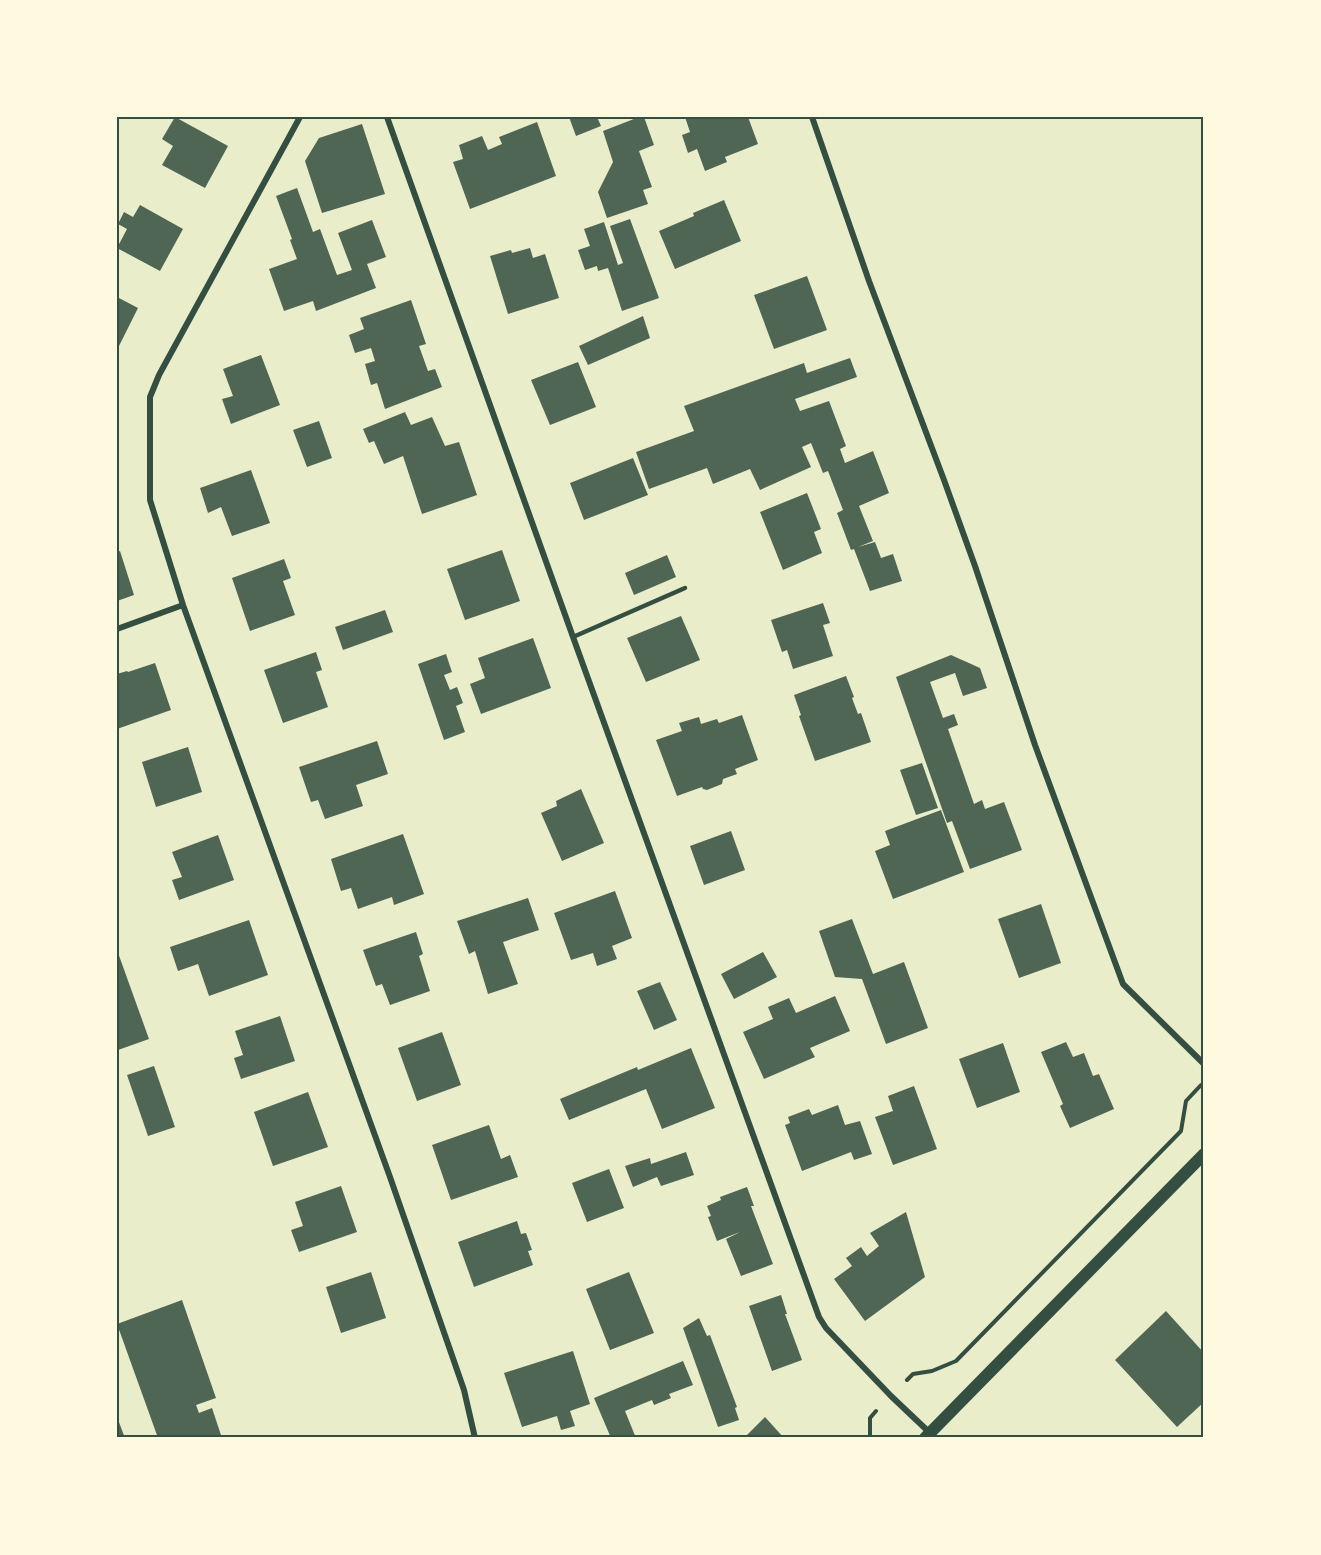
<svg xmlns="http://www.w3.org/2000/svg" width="1321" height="1555" font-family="'PT Sans',sans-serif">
	<rect width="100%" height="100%" fill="#e9edc9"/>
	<!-- building -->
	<path fill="#4f6655" d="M 175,117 L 228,146 L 205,188 L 162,165 L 173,146 L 162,139 Z
		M 569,117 L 597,117 L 601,126 L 576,136 Z
		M 639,117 L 644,117 L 654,145 L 639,151 L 652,187 L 643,190 L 648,204 L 607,218 L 598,192 L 613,162 L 603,131 Z
		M 685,117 L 748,117 L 758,144 L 725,157 L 727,162 L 705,171 L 697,149 L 688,153 L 682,135 L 690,132 Z
		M 537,122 L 556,176 L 470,209 L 453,162 L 463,159 L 459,145 L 482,136 L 488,150 L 502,144 L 499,137 Z
		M 362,124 L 385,194 L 322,213 L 305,161 L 319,138 Z
		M 297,188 L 313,232 L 320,229 L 337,275 L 352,270 L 338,233 L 372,220 L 386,257 L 367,264 L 376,288 L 316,311 L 313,301 L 284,311 L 269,269 L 297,259 L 290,240 L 292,239 L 276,196 Z
		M 724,200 L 741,241 L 675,269 L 659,231 L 694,216 L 693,213 Z
		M 140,205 L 183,229 L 160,271 L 117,248 L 127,229 L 118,224 L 124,212 L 133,217 Z
		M 630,219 L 659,298 L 622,311 L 608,268 L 598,271 L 597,266 L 585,270 L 578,250 L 590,246 L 584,229 L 604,222 L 618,265 L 623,263 L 610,226 Z
		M 530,248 L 533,258 L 545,254 L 559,298 L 508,314 L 490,256 L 511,250 L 512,253 Z
		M 807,276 L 827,330 L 774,349 L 754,295 Z
		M 117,297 L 138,308 L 117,350 Z
		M 411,300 L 426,344 L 419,346 L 428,371 L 435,369 L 442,387 L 385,409 L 377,383 L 371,385 L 365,364 L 375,361 L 371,348 L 355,353 L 349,335 L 364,329 L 360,318 Z
		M 643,316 L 650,338 L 588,365 L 579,346 Z
		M 261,355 L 280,405 L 231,424 L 222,399 L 233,396 L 223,369 Z
		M 850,358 L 857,377 L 795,399 L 800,411 L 829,401 L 846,446 L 840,449 L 845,463 L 873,451 L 889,493 L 859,506 L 873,541 L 858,547 L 875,542 L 881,558 L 893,554 L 902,581 L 870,591 L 854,549 L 851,550 L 837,513 L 843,510 L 828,471 L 823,473 L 811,443 L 802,447 L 811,467 L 760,490 L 750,469 L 713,484 L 707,468 L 649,489 L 636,452 L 694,431 L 684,406 L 804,363 L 807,373 Z
		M 578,362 L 596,407 L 550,425 L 531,380 Z
		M 405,412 L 411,425 L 432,417 L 445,446 L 459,442 L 477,495 L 422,514 L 403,456 L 384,464 L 374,441 L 369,443 L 363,429 Z
		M 319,421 L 332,458 L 307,467 L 293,430 Z
		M 633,458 L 648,495 L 584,520 L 570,483 Z
		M 251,470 L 270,523 L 232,536 L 221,507 L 208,513 L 200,488 Z
		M 807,493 L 821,529 L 814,532 L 822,553 L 783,570 L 760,512 Z
		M 502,550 L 520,601 L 465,620 L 447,569 Z
		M 120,551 L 134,595 L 117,601 L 117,552 Z
		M 667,555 L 676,577 L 634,595 L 625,573 Z
		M 284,559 L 291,578 L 283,581 L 295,615 L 250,631 L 232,578 Z
		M 823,603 L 830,623 L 823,625 L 833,656 L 793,669 L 787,650 L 782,652 L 771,620 Z
		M 385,610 L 393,632 L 343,650 L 335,627 Z
		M 681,616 L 700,660 L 646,682 L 627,638 Z
		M 533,638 L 551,688 L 481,714 L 470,684 L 485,678 L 478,658 Z
		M 316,652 L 322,670 L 316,672 L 328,707 L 283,723 L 264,670 Z
		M 446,654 L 452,672 L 444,675 L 450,690 L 457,687 L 463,703 L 456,706 L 465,732 L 444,740 L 418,664 Z
		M 951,655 L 980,668 L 987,688 L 963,696 L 955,673 L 930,682 L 943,718 L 954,714 L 958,725 L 948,729 L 974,804 L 982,800 L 985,809 L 1004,802 L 1022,850 L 970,869 L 952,821 L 947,823 L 896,677 Z
		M 155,663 L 171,710 L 117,729 L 117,674 L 127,671 L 128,672 Z
		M 846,676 L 854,697 L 852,698 L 858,714 L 861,713 L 871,742 L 815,761 L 799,716 L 801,715 L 794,695 Z
		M 742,715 L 758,760 L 735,769 L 737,774 L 723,779 L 722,784 L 707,790 L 703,789 L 702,787 L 677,796 L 656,740 L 682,731 L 679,723 L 699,717 L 701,724 L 717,719 L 719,723 Z
		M 377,741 L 388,774 L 356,785 L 363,806 L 325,819 L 318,800 L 311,802 L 299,767 Z
		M 188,747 L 202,792 L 156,807 L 142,762 Z
		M 922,763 L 938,808 L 916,815 L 900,770 Z
		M 581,789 L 604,843 L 562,861 L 541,813 L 557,806 L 556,801 Z
		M 941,810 L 964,872 L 893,899 L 875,851 L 890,845 L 885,831 Z
		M 731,831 L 745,870 L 704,885 L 690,846 Z
		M 403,834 L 424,894 L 394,905 L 392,897 L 358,909 L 351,888 L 341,891 L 331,859 Z
		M 218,835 L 234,880 L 179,900 L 172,880 L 182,877 L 172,852 Z
		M 615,891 L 632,938 L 612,946 L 617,959 L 597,966 L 593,953 L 571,960 L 554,913 Z
		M 528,898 L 539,930 L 503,942 L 518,984 L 488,994 L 475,951 L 469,954 L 457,921 Z
		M 1041,904 L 1061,963 L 1019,978 L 998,919 Z
		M 852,919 L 873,974 L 904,962 L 928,1028 L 886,1044 L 862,979 L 835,977 L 819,931 Z
		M 249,920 L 268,975 L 209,996 L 198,964 L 178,971 L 170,947 Z
		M 416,932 L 423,954 L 419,956 L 430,991 L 390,1005 L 382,984 L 376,986 L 363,950 Z
		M 117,950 L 149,1039 L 118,1050 L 117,1049 Z
		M 763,952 L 777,977 L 734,999 L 721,974 Z
		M 660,982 L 677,1020 L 654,1030 L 637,991 Z
		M 835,996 L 850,1031 L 810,1048 L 815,1057 L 764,1079 L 743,1032 L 773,1019 L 768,1007 L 789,998 L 796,1013 Z
		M 280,1016 L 295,1061 L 241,1079 L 234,1058 L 243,1055 L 235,1031 Z
		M 442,1032 L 461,1085 L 417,1101 L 398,1048 Z
		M 1066,1042 L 1073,1057 L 1084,1053 L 1093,1076 L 1099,1074 L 1114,1109 L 1070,1128 L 1060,1106 L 1063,1104 L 1041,1052 Z
		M 1003,1043 L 1020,1092 L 977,1108 L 959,1059 Z
		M 691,1048 L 715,1108 L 662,1129 L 646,1089 L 569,1120 L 560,1099 L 637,1067 L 638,1070 Z
		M 154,1066 L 175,1127 L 148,1136 L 127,1075 Z
		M 914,1086 L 937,1149 L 893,1165 L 875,1117 L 893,1111 L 888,1096 Z
		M 308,1092 L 328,1147 L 273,1166 L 254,1112 Z
		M 838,1105 L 845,1125 L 860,1121 L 872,1154 L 854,1160 L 851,1152 L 802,1171 L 785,1125 L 790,1123 L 788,1117 L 809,1109 L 812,1115 Z
		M 489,1125 L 501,1159 L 510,1155 L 518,1177 L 451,1200 L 432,1145 Z
		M 686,1152 L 694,1175 L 661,1186 L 657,1177 L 633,1187 L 625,1166 L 650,1158 L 651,1164 Z
		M 609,1169 L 624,1208 L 587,1222 L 572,1183 Z
		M 341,1186 L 357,1232 L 299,1252 L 291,1230 L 303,1226 L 295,1202 Z
		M 747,1187 L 754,1206 L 751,1206 L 773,1264 L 741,1276 L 726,1239 L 740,1232 L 717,1241 L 708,1217 L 711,1216 L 707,1206 L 721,1200 L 720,1197 Z
		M 906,1212 L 925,1277 L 865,1321 L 834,1279 L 852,1266 L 846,1258 L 861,1247 L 867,1256 L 879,1246 L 870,1233 Z
		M 517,1221 L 521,1234 L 526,1233 L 532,1250 L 528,1251 L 533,1265 L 474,1287 L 458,1242 Z
		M 371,1272 L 386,1318 L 341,1333 L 326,1287 Z
		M 629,1272 L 654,1333 L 610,1350 L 586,1289 Z
		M 781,1295 L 787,1314 L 785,1314 L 802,1360 L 772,1371 L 749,1306 Z
		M 182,1300 L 216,1398 L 196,1405 L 199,1413 L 212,1408 L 222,1438 L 158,1438 L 117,1324 Z
		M 1166,1311 L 1204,1353 L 1204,1402 L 1177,1427 L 1115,1360 Z
		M 699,1318 L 707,1336 L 710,1335 L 737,1407 L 735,1408 L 739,1420 L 718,1427 L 683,1328 Z
		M 573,1351 L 590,1404 L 570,1411 L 575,1426 L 561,1430 L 557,1416 L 522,1427 L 504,1373 Z
		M 683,1361 L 693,1385 L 669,1394 L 671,1398 L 654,1405 L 652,1400 L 625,1411 L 636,1438 L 611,1438 L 594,1398 Z
		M 117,1417 L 125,1438 L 117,1438 Z
		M 765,1417 L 784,1438 L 744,1438 Z"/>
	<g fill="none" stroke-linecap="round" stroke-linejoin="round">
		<!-- path -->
		<path stroke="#344e41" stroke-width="4" d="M 907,1380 L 913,1374 L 932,1371 L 956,1361 L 1181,1131 L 1186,1101 L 1201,1085
			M 870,1438 L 870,1418 L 876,1411"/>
		<!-- service -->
		<path stroke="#344e41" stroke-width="4.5" d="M 573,637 L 685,588"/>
		<!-- minor -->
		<path stroke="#344e41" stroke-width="6" d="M 300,117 L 159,375 L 150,397 L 150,500 L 183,605 L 390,1177 L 464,1390 L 475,1438
			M 387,117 L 573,637 L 819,1317 L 826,1328 L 891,1396 L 930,1433
			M 812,117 L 869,281 L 944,480 L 975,566 L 1035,745 L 1123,984 L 1204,1064
			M 117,629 L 183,605"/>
		<!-- secondary -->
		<path stroke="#344e41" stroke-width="12" d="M 925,1438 L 1204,1154"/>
	</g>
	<!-- border -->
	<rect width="1321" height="1555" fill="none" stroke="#fefae0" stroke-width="237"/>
	<rect x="118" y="118" width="1084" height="1318" fill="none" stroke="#344e41" stroke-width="2"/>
</svg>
